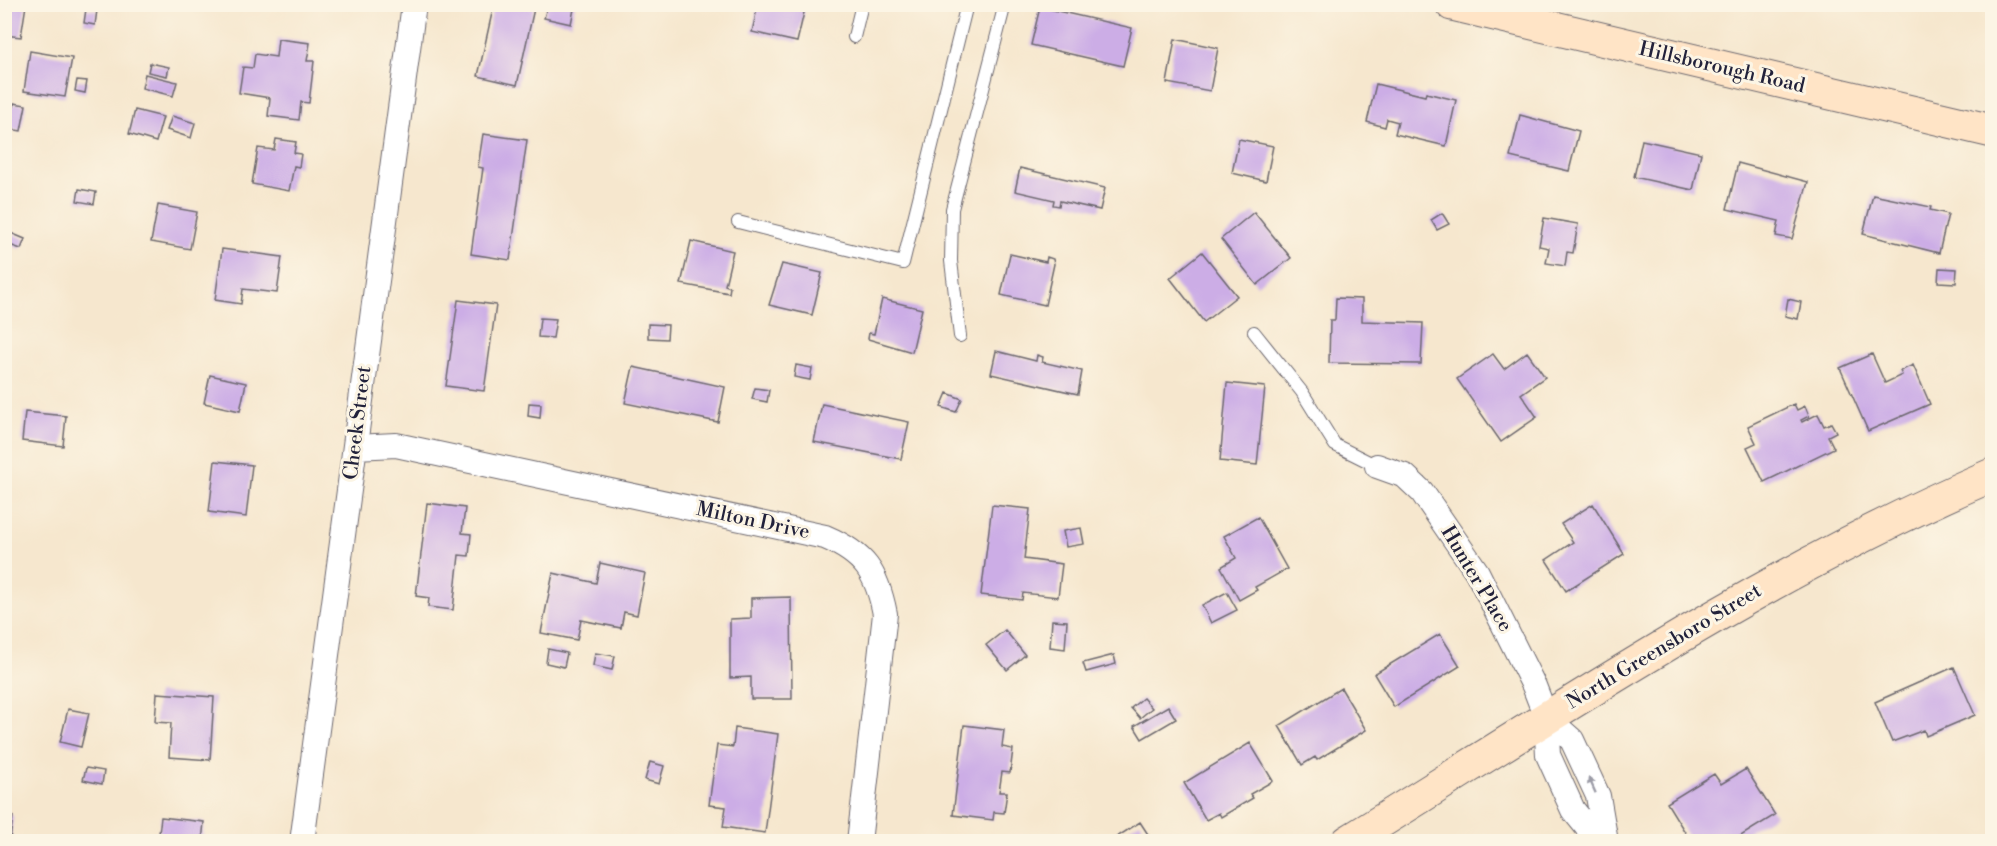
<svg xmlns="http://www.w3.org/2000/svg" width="1997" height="846" font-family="'Libre Bodoni',serif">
	<rect width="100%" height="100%" fill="#fcf5e5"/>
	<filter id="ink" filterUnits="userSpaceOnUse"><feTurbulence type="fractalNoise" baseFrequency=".0167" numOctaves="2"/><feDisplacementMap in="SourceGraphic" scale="12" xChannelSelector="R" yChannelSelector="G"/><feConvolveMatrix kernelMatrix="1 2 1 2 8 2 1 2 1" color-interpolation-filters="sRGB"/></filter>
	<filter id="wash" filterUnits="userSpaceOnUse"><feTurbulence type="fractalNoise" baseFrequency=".008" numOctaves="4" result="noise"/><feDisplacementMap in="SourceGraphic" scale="24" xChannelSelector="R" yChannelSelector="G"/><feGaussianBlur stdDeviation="1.35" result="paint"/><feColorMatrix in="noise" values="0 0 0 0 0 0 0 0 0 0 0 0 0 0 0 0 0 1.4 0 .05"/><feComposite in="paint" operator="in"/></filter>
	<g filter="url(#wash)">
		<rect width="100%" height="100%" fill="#f6e7ce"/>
		<g id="blocks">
			<!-- building -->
			<path fill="#ccade6" d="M 494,4 L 535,4 L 517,85 L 478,76 Z
				M 548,4 L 575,4 L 571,24 L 544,18 Z
				M 758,4 L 806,4 L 797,42 L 752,32 Z
				M 4,5 L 26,5 L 21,37 L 4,35 Z
				M 1040,7 L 1132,28 L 1123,66 L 1031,45 Z
				M 86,9 L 97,10 L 95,25 L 84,23 Z
				M 278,39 L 310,43 L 307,61 L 314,61 L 309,103 L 301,102 L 299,120 L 268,116 L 270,98 L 239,93 L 243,67 L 253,68 L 255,54 L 276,57 Z
				M 1175,39 L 1218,48 L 1210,91 L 1167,83 Z
				M 30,51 L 72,58 L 65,97 L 24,91 Z
				M 150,63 L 169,67 L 167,76 L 148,72 Z
				M 145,74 L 177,82 L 173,96 L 142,88 Z
				M 77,80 L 87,81 L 85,93 L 75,91 Z
				M 1376,84 L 1425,96 L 1426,93 L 1456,100 L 1446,146 L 1395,134 L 1398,122 L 1387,119 L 1385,127 L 1367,122 Z
				M 14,103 L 26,105 L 21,131 L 4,128 L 4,104 L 14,106 Z
				M 135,110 L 163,117 L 156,142 L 129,134 Z
				M 1520,115 L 1579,131 L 1569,171 L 1510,157 Z
				M 172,116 L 195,123 L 191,138 L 167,130 Z
				M 483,134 L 527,140 L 510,260 L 471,254 L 483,168 L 478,167 Z
				M 276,139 L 296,142 L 294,153 L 301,154 L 299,167 L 294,166 L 289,191 L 252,184 L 258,148 L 274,150 Z
				M 1239,139 L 1273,146 L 1266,181 L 1232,173 Z
				M 1642,140 L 1701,153 L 1693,190 L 1634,177 Z
				M 1738,163 L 1808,182 L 1792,239 L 1776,236 L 1779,221 L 1727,209 Z
				M 1020,168 L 1105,188 L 1100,210 L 1060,201 L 1059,206 L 1053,205 L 1054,200 L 1015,191 Z
				M 79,189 L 96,192 L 94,204 L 77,201 Z
				M 1873,195 L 1931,207 L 1930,210 L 1948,214 L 1939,253 L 1863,234 Z
				M 158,205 L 197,212 L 190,249 L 151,242 Z
				M 1254,212 L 1291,258 L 1257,285 L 1221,239 Z
				M 1442,213 L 1449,224 L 1437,230 L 1431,220 Z
				M 1544,218 L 1578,224 L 1573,253 L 1567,252 L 1565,266 L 1546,263 L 1549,248 L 1539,246 Z
				M 6,231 L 25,239 L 21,249 L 4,243 Z
				M 691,241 L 733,251 L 725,285 L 730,287 L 729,293 L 681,284 Z
				M 222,249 L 282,257 L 277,293 L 243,289 L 241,304 L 215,300 Z
				M 1202,252 L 1237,296 L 1204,322 L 1170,278 Z
				M 1010,254 L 1046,262 L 1047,257 L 1053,259 L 1054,264 L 1045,305 L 1001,295 Z
				M 782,264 L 822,273 L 812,315 L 769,305 Z
				M 1939,268 L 1957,269 L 1956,283 L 1938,282 Z
				M 1336,298 L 1362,299 L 1362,321 L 1423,323 L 1421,364 L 1329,363 L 1330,320 L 1335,320 Z
				M 882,299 L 922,309 L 912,352 L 868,339 L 869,333 L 874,334 Z
				M 1788,299 L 1801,302 L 1798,319 L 1785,316 Z
				M 458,300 L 496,305 L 484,391 L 446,386 Z
				M 540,318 L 556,319 L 553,338 L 538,337 Z
				M 648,324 L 668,325 L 667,339 L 648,338 Z
				M 996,351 L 1036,361 L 1037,355 L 1043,357 L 1042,362 L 1082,371 L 1078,394 L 991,374 Z
				M 1527,352 L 1545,377 L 1521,394 L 1537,417 L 1501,442 L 1457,379 L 1493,354 L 1504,369 Z
				M 1872,354 L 1885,383 L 1902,375 L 1900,371 L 1913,365 L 1930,404 L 1868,431 L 1840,368 Z
				M 796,365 L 812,368 L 810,380 L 794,377 Z
				M 633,367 L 725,387 L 718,422 L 625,403 Z
				M 210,375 L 246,383 L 240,411 L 204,403 Z
				M 1227,383 L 1265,387 L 1257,465 L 1220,461 Z
				M 755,388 L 769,390 L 767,402 L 752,399 Z
				M 947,393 L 962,399 L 956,412 L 941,407 Z
				M 529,403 L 541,404 L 540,418 L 528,416 Z
				M 822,404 L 909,422 L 901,459 L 814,442 Z
				M 1794,404 L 1797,410 L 1805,406 L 1809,416 L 1801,420 L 1802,422 L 1818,414 L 1824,426 L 1831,423 L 1836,432 L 1828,436 L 1834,448 L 1764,482 L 1747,447 L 1756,443 L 1748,426 Z
				M 25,412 L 66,416 L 63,446 L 22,441 Z
				M 215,461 L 252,465 L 246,517 L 209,512 Z
				M 427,503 L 465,508 L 462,533 L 471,534 L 469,556 L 459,555 L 453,610 L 428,607 L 429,598 L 416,596 Z
				M 1593,504 L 1624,554 L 1566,591 L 1546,560 L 1573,542 L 1561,524 Z
				M 992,505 L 1030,509 L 1024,559 L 1062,564 L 1058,597 L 1023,593 L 1022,600 L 981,595 Z
				M 1258,517 L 1287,569 L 1255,587 L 1257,590 L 1239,600 L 1221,567 L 1236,558 L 1224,536 Z
				M 1081,528 L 1084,544 L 1066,547 L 1063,531 Z
				M 600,563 L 645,573 L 637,615 L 624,612 L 621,628 L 581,620 L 577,640 L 541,633 L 553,573 L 596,583 Z
				M 1227,592 L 1237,610 L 1211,623 L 1202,605 Z
				M 791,597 L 792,699 L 751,699 L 751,677 L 730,678 L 730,619 L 751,618 L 751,598 Z
				M 1052,620 L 1067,621 L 1065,649 L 1050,647 Z
				M 1005,630 L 1025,655 L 1007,670 L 986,645 Z
				M 1440,634 L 1460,666 L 1394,707 L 1374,674 Z
				M 548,649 L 567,653 L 564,667 L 546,663 Z
				M 595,653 L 615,656 L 612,670 L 593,666 Z
				M 1114,655 L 1116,664 L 1086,672 L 1083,663 Z
				M 1954,667 L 1975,715 L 1926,736 L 1924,730 L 1892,742 L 1875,702 Z
				M 1341,688 L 1366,730 L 1317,760 L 1315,757 L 1302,765 L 1279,726 Z
				M 157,693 L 214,697 L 210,760 L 169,757 L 171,723 L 155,722 Z
				M 1143,698 L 1152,708 L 1140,718 L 1131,708 Z
				M 1168,706 L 1176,719 L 1142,739 L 1134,726 Z
				M 68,709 L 89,713 L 81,747 L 60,742 Z
				M 964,725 L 1004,730 L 1002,747 L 1013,749 L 1010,773 L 1002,772 L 999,792 L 1007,792 L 1004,813 L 994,812 L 993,820 L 953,815 Z
				M 735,728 L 778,734 L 765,833 L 723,827 L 726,807 L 709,805 L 717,745 L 733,747 Z
				M 1250,743 L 1273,781 L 1250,794 L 1253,798 L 1221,817 L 1219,813 L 1206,820 L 1184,783 Z
				M 650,762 L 664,766 L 659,784 L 645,780 Z
				M 86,768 L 104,771 L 102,784 L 83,780 Z
				M 1746,769 L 1775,815 L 1739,837 L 1742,842 L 1691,842 L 1667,803 L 1714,774 L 1721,784 Z
				M 4,814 L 13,816 L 10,840 L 4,839 Z
				M 161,817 L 204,822 L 202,842 L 158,842 Z
				M 1140,822 L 1153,842 L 1109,842 Z"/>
		</g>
	</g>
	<g filter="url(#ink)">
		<use href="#blocks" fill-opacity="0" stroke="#6c676e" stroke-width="1.5"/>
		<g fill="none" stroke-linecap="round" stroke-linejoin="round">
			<!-- lane casing -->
			<g stroke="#6c676e" stroke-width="14">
				<path id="lane" d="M 854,37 L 862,4
					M 738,222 L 903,263 L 967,4
					M 1254,332 L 1302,392 L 1335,445 L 1377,466
					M 960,336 L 951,261 L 952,209 L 1005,4"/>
			</g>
			<!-- street casing -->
			<g stroke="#6c676e" stroke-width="26">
				<path id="street" d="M 355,447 L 396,445 L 825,537 C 865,554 877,573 885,614 L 859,842
					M 1377,466 L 1405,476 L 1422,492 L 1477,572 L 1534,686 L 1546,717 L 1548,755 L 1573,810 L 1599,842
					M 1546,717 L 1572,740 L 1598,796 L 1606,842
					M 302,842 L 414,4"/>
			</g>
			<!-- secondary casing -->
			<g stroke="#6c676e" stroke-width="35">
				<path id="secondary" d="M 1452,4 L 1992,131
					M 1348,842 C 1558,712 1764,573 1992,475"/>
			</g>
			<!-- lane -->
			<use href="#lane" stroke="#fff" stroke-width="12"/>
			<!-- street -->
			<use href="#street" stroke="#fff" stroke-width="24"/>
			<!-- secondary -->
			<use href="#secondary" stroke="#ffe4c6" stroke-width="33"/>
		</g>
		<!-- one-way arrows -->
		<defs><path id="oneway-solid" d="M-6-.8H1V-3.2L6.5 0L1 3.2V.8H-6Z" transform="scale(1.5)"/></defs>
		<use fill="#9c9ca7" href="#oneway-solid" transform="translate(1592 785) rotate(-114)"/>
	</g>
	<g text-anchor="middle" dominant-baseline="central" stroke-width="6" stroke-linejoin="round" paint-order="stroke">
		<!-- street labels -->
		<g font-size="20" fill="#22223b" stroke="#fcf5e5">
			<text transform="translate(1722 68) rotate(13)">Hillsborough Road</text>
			<text transform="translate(358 423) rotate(-83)">Cheek Street</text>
			<text transform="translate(753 521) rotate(12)">Milton Drive</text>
			<text transform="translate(1476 579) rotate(59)">Hunter Place</text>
			<text transform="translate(1664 647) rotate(-31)">North Greensboro Street</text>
		</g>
	</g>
	<!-- margin -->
	<rect width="1997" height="846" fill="none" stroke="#fcf5e5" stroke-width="24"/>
</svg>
